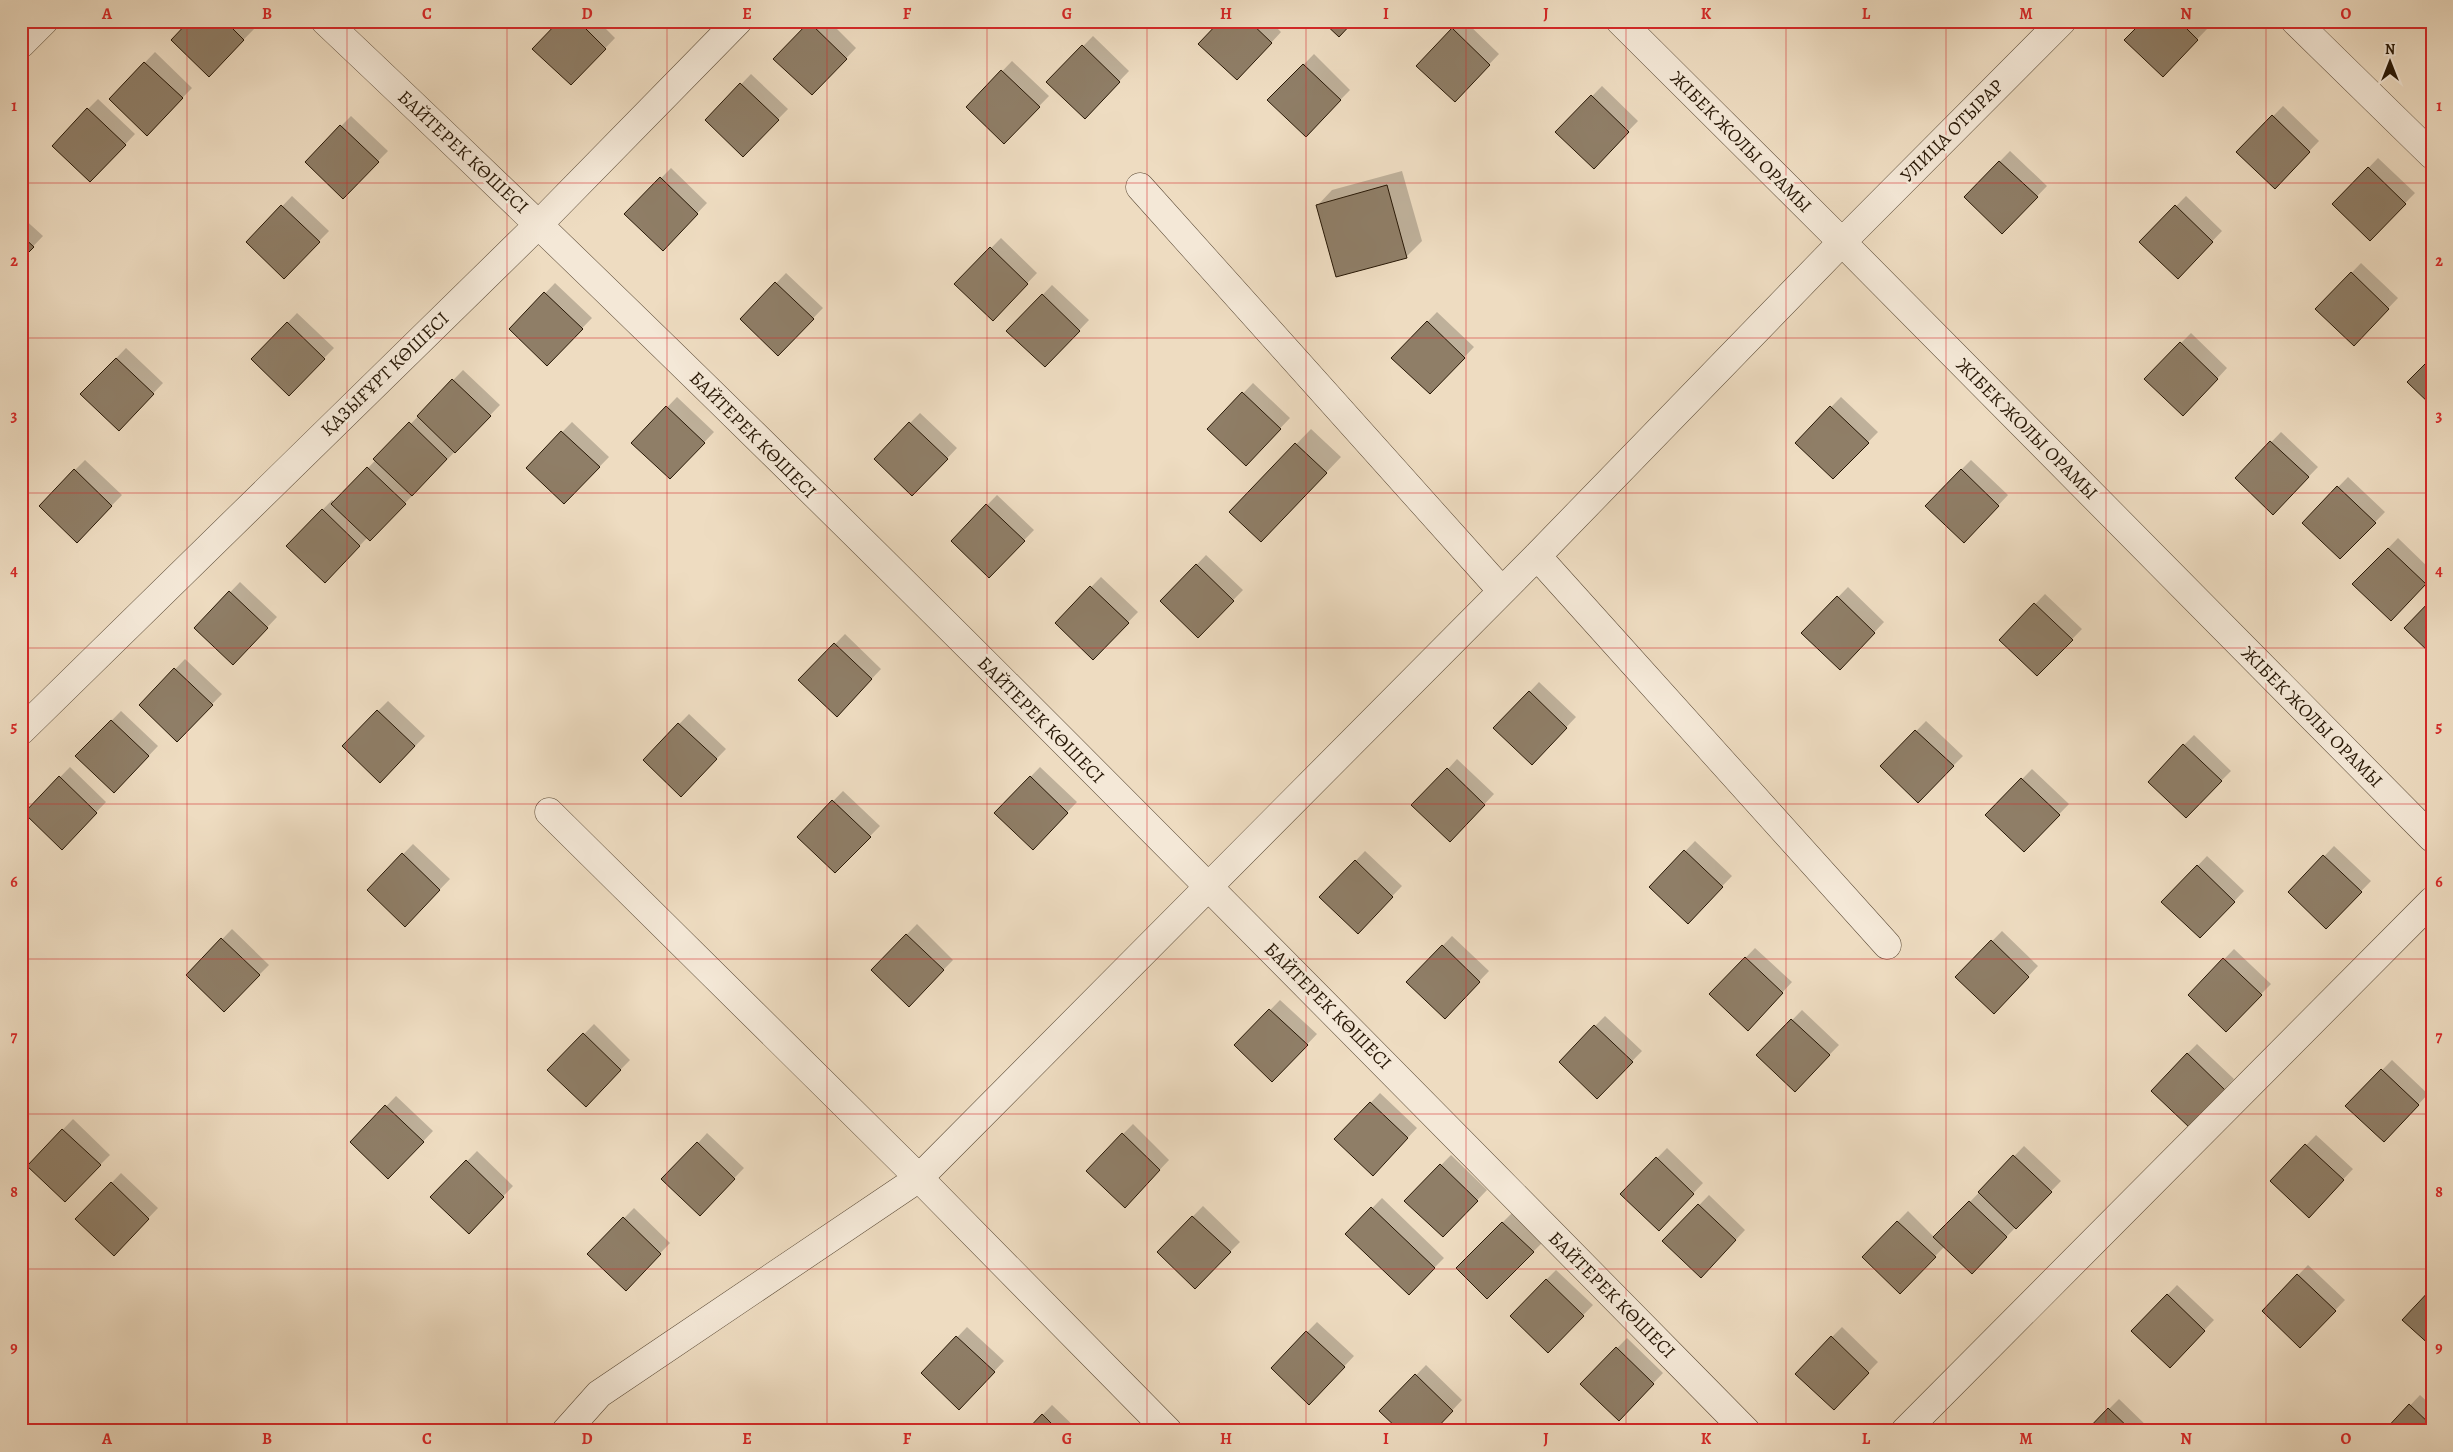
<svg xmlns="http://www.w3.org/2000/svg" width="2453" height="1452" font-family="Alegreya,serif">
	<rect width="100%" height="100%" fill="#eedcc1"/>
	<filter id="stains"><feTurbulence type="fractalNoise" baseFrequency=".004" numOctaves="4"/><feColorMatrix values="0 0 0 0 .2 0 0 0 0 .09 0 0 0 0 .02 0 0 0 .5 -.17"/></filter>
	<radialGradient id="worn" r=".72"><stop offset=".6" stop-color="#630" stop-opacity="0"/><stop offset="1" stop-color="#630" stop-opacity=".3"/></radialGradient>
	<!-- shadow -->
	<path fill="#0003" d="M 191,21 L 245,21 L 254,29 L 209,75 Z
		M 560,21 L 598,21 L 615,38 L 571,84 Z
		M 811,21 L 829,21 L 856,48 L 812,94 L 775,59 Z
		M 1222,21 L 1270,21 L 1281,32 L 1247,69 Z
		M 1460,21 L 1465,21 L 1499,54 L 1455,100 L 1452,29 Z
		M 2144,21 L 2199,21 L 2207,29 L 2163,75 Z
		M 1093,36 L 1129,71 L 1085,117 L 1048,82 Z
		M 155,52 L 192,88 L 157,124 L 110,99 Z
		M 1314,54 L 1350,90 L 1306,135 L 1269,100 Z
		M 1012,61 L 1049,96 L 1004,142 L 968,107 Z
		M 751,74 L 788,109 L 743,155 L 707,120 Z
		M 1602,86 L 1638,121 L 1603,157 L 1557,132 Z
		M 98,99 L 135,134 L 100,171 L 88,109 Z
		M 2283,106 L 2319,141 L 2275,187 L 2238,152 Z
		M 351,116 L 388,151 L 343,197 L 306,162 Z
		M 2010,151 L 2047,186 L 2012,222 L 1965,197 Z
		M 2378,158 L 2415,193 L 2370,239 L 2334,204 Z
		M 671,168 L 707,203 L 663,249 L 626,214 Z
		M 1402,171 L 1422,241 L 1407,256 L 1337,276 L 1317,206 L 1332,190 Z
		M 292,196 L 329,231 L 284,277 L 248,242 Z
		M 2186,196 L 2222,231 L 2178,277 L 2141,242 Z
		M 21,216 L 43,236 L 21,259 Z
		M 1001,238 L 1037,273 L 993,319 L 956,284 Z
		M 2361,263 L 2398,298 L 2354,344 L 2317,309 Z
		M 786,273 L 823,308 L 788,344 L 742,319 Z
		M 555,283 L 592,318 L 557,354 L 511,329 Z
		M 1052,285 L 1089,320 L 1045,366 L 1008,331 Z
		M 1437,312 L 1474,347 L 1430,393 L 1393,357 Z
		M 297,313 L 334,348 L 289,394 L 253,359 Z
		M 2191,333 L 2227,368 L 2193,405 L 2181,343 Z
		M 126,348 L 163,383 L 129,419 L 82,394 Z
		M 463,370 L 500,405 L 380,529 L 368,537 L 325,581 L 288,546 L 332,500 L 335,502 Z
		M 1253,383 L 1290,418 L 1246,464 L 1209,429 Z
		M 677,397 L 714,432 L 670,478 L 633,443 Z
		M 1841,397 L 1878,432 L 1833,478 L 1796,443 Z
		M 920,413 L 957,448 L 922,485 L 910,423 Z
		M 572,422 L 609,457 L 564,503 L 527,468 Z
		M 1311,429 L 1341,457 L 1276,525 L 1231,512 Z
		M 2281,432 L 2318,467 L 2283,503 L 2237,478 Z
		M 85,460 L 122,495 L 87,531 L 75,470 Z
		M 1971,460 L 2008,495 L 1974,531 L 1961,470 Z
		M 2348,477 L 2385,512 L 2340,558 L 2303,523 Z
		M 997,495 L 1034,530 L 989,576 L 952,541 Z
		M 2398,538 L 2432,571 L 2432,577 L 2391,619 L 2354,584 Z
		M 1206,555 L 1243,590 L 1198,636 L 1162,601 Z
		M 1101,577 L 1138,612 L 1103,648 L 1056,623 Z
		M 240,582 L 277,617 L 243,653 L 196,628 Z
		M 1848,587 L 1884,622 L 1850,658 L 1803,633 Z
		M 2045,594 L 2082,629 L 2037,675 L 2001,640 Z
		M 845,634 L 881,669 L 847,705 L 800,680 Z
		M 185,659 L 222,694 L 177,740 L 141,705 Z
		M 1539,682 L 1576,717 L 1532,763 L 1495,728 Z
		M 388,701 L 425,736 L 380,782 L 343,746 Z
		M 121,711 L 158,746 L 114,792 L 77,756 Z
		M 689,714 L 726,749 L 691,785 L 644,760 Z
		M 1926,721 L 1963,756 L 1918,801 L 1882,766 Z
		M 2194,735 L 2231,771 L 2186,816 L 2184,745 Z
		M 1457,759 L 1494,794 L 1460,830 L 1448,769 Z
		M 70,767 L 106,802 L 62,848 L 25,813 Z
		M 1040,767 L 1077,802 L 1033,848 L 996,813 Z
		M 2032,769 L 2069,804 L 2034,840 L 1987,815 Z
		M 843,791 L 880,826 L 835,872 L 799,836 Z
		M 1695,841 L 1732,876 L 1688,922 L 1651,887 Z
		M 413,844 L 450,879 L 415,915 L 368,890 Z
		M 2334,846 L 2371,881 L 2336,917 L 2290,892 Z
		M 1365,851 L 1402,886 L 1358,932 L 1321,897 Z
		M 2207,856 L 2244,891 L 2200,937 L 2163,902 Z
		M 917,924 L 953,960 L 909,1005 L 872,970 Z
		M 232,929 L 269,965 L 224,1010 L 188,975 Z
		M 2002,931 L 2038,966 L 1994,1012 L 1957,977 Z
		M 1452,936 L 1489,971 L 1445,1017 L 1408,982 Z
		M 1755,948 L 1792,982 L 1758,1019 L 1711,994 Z
		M 2234,949 L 2271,984 L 2226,1030 L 2190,995 Z
		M 1280,1000 L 1317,1034 L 1282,1071 L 1236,1045 Z
		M 1802,1010 L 1839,1045 L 1795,1090 L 1758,1055 Z
		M 1605,1016 L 1642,1051 L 1597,1097 L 1595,1026 Z
		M 594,1024 L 630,1060 L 586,1105 L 549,1070 Z
		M 2197,1044 L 2234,1079 L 2200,1116 L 2187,1054 Z
		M 2392,1060 L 2428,1094 L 2394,1131 L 2347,1106 Z
		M 1380,1093 L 1417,1128 L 1383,1164 L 1336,1139 Z
		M 396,1096 L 433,1131 L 398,1168 L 352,1142 Z
		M 73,1119 L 110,1155 L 65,1200 L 28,1166 Z
		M 1133,1124 L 1169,1160 L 1135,1196 L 1123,1134 Z
		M 707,1133 L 744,1168 L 700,1214 L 698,1143 Z
		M 2316,1135 L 2353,1169 L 2318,1206 L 2272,1181 Z
		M 2024,1146 L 2061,1181 L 1972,1272 L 1945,1246 L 1900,1292 L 1863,1257 L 1908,1211 L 1935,1238 Z
		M 1667,1148 L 1703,1183 L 1669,1219 L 1622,1194 Z
		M 477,1151 L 513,1186 L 469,1232 L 432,1197 Z
		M 1451,1155 L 1487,1190 L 1443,1236 L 1406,1201 Z
		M 121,1173 L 158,1208 L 114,1254 L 77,1219 Z
		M 1709,1195 L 1745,1230 L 1711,1266 L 1664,1241 Z
		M 1382,1198 L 1444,1258 L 1409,1293 L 1347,1234 Z
		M 1203,1206 L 1240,1242 L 1195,1287 L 1158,1252 Z
		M 634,1208 L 670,1243 L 626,1289 L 589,1254 Z
		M 1513,1212 L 1543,1242 L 1487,1297 L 1457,1268 Z
		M 2308,1265 L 2345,1300 L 2310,1336 L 2263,1311 Z
		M 1556,1270 L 1593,1305 L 1558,1341 L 1546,1280 Z
		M 2177,1285 L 2214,1320 L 2170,1366 L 2133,1331 Z
		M 1317,1322 L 1354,1356 L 1319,1393 L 1272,1368 Z
		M 967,1327 L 1004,1361 L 969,1398 L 923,1373 Z
		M 1842,1327 L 1878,1362 L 1834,1408 L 1832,1337 Z
		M 1627,1338 L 1663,1373 L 1619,1419 L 1582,1384 Z
		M 1426,1365 L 1462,1400 L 1433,1431 L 1381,1411 Z
		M 2420,1395 L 2432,1406 L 2432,1431 L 2386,1431 Z
		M 2119,1399 L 2152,1431 L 2087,1431 Z
		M 1052,1405 L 1079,1431 L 1027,1431 Z"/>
	<!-- building -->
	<path fill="#8f7e67" stroke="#281806" d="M 189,21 L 225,21 L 244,40 L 209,77 L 171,40 Z
		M 559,21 L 578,21 L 606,49 L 571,85 L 532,49 Z
		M 1220,21 L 1249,21 L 1272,43 L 1237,80 L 1198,44 Z
		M 1322,21 L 1354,21 L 1339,37 Z
		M 2143,21 L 2179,21 L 2198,40 L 2163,77 L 2124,40 Z
		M 809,22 L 847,59 L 812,95 L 773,59 Z
		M 1452,28 L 1490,65 L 1455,102 L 1416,66 Z
		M 1082,45 L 1120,82 L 1085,119 L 1046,82 Z
		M 144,62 L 183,98 L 147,136 L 109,99 Z
		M 1303,64 L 1341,100 L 1306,137 L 1267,100 Z
		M 1001,70 L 1040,107 L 1004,144 L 966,107 Z
		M 740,83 L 779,120 L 743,157 L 705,120 Z
		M 1591,95 L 1629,132 L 1594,169 L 1555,132 Z
		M 87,108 L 126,145 L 90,182 L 52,146 Z
		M 2272,115 L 2310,152 L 2275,189 L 2236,152 Z
		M 340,125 L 379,162 L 343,199 L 305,162 Z
		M 1999,161 L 2038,197 L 2002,234 L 1964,197 Z
		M 2368,167 L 2406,204 L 2370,241 L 2332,204 Z
		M 660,177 L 698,214 L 663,251 L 624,214 Z
		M 1387,185 L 1407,258 L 1336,277 L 1316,205 Z
		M 281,205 L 320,242 L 284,279 L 246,242 Z
		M 2175,205 L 2213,242 L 2178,279 L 2139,242 Z
		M 21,235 L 34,247 L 21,260 Z
		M 990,247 L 1028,284 L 993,321 L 954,284 Z
		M 2351,272 L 2389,309 L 2354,346 L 2315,309 Z
		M 775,282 L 814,319 L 778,356 L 740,319 Z
		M 544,292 L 583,329 L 547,366 L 509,329 Z
		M 1042,294 L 1080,331 L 1045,367 L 1006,331 Z
		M 1427,321 L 1465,358 L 1430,394 L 1391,358 Z
		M 287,322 L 325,359 L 289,396 L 251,359 Z
		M 2180,342 L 2218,379 L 2183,416 L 2144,379 Z
		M 2432,357 L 2432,406 L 2407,382 Z
		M 116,358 L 154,394 L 119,431 L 80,394 Z
		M 452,379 L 491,416 L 455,453 L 417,416 Z
		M 1242,392 L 1281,429 L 1246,466 L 1207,429 Z
		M 666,406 L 705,443 L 670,479 L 631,443 Z
		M 1830,406 L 1869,443 L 1833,479 L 1795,443 Z
		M 409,422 L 447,459 L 412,496 L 373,459 Z
		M 909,422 L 948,459 L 912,496 L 874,459 Z
		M 561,431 L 600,467 L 564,504 L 526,468 Z
		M 2270,441 L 2309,477 L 2273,515 L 2235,478 Z
		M 1295,443 L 1327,473 L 1261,542 L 1229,512 Z
		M 367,467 L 406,504 L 370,541 L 331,504 Z
		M 74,469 L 112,506 L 77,543 L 39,506 Z
		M 1961,469 L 1999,506 L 1964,543 L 1925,506 Z
		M 2337,486 L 2376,523 L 2340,559 L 2302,523 Z
		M 986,504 L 1025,541 L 989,578 L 951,541 Z
		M 322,509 L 360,546 L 325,583 L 286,546 Z
		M 2388,548 L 2426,584 L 2391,621 L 2352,584 Z
		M 1196,564 L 1234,601 L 1198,638 L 1160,601 Z
		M 1090,586 L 1129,623 L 1093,660 L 1055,623 Z
		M 229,591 L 268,628 L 233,665 L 194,628 Z
		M 1837,596 L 1875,633 L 1840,670 L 1801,633 Z
		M 2432,599 L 2432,655 L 2404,628 Z
		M 2034,603 L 2073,640 L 2037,676 L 1999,640 Z
		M 834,643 L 872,679 L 837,717 L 798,680 Z
		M 174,668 L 213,705 L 177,742 L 139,705 Z
		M 1529,691 L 1567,728 L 1532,765 L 1493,728 Z
		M 377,710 L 415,746 L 380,783 L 342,746 Z
		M 111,720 L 149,756 L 114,793 L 75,756 Z
		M 678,723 L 717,759 L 681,797 L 643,760 Z
		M 1915,730 L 1954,766 L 1918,803 L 1880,766 Z
		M 2183,744 L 2222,781 L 2186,818 L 2148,782 Z
		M 1447,768 L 1485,805 L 1450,842 L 1411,805 Z
		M 59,776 L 97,813 L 62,850 L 24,813 Z
		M 1030,776 L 1068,813 L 1033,850 L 994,813 Z
		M 2021,778 L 2060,815 L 2024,852 L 1985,815 Z
		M 832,800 L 871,837 L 835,873 L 797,837 Z
		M 1684,850 L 1723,887 L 1688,924 L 1649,887 Z
		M 402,853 L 440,890 L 405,927 L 367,890 Z
		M 2323,855 L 2362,892 L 2326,929 L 2288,892 Z
		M 1355,860 L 1393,897 L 1358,934 L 1319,897 Z
		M 2197,865 L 2235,902 L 2200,938 L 2161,902 Z
		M 906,934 L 944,970 L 909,1007 L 871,970 Z
		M 221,938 L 260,975 L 224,1012 L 186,975 Z
		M 1991,940 L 2029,977 L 1994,1014 L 1955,977 Z
		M 1442,945 L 1480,982 L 1445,1019 L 1406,982 Z
		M 1745,957 L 1783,993 L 1748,1031 L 1709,994 Z
		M 2223,958 L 2262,995 L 2226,1032 L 2188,995 Z
		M 1269,1009 L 1308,1045 L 1272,1082 L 1234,1045 Z
		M 1791,1019 L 1830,1055 L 1795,1092 L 1756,1055 Z
		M 1594,1025 L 1633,1062 L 1597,1099 L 1559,1062 Z
		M 583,1033 L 621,1070 L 586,1107 L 547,1070 Z
		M 2187,1053 L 2225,1090 L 2190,1128 L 2151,1091 Z
		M 2381,1069 L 2419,1105 L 2384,1142 L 2345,1106 Z
		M 1370,1102 L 1408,1138 L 1373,1176 L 1334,1139 Z
		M 385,1105 L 424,1142 L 388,1179 L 350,1142 Z
		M 62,1129 L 101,1165 L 65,1202 L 27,1166 Z
		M 1122,1133 L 1160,1170 L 1125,1208 L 1086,1171 Z
		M 697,1142 L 735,1179 L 700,1216 L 661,1179 Z
		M 2305,1144 L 2344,1180 L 2309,1218 L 2270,1181 Z
		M 2013,1155 L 2052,1192 L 2016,1229 L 1978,1192 Z
		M 1656,1157 L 1694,1194 L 1659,1231 L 1620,1194 Z
		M 466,1160 L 504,1197 L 469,1234 L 430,1197 Z
		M 1440,1164 L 1478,1201 L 1443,1237 L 1404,1201 Z
		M 111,1182 L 149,1219 L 114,1256 L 75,1219 Z
		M 1969,1201 L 2007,1237 L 1972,1274 L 1933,1237 Z
		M 1698,1204 L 1736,1240 L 1701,1278 L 1662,1241 Z
		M 1371,1207 L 1435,1268 L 1409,1295 L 1345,1234 Z
		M 1192,1216 L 1231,1252 L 1195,1289 L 1157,1252 Z
		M 623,1217 L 661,1254 L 626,1291 L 587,1254 Z
		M 1897,1221 L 1936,1257 L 1900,1294 L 1862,1257 Z
		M 1502,1222 L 1534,1252 L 1487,1299 L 1456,1268 Z
		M 2297,1274 L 2336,1311 L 2300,1348 L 2262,1311 Z
		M 1546,1279 L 1584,1316 L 1548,1353 L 1510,1316 Z
		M 2432,1288 L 2432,1347 L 2402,1320 Z
		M 2167,1294 L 2205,1331 L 2170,1368 L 2131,1331 Z
		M 1306,1331 L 1345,1367 L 1309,1405 L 1271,1368 Z
		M 956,1336 L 995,1372 L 959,1410 L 921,1373 Z
		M 1831,1336 L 1869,1373 L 1834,1410 L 1795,1374 Z
		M 1616,1347 L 1654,1384 L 1619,1421 L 1580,1384 Z
		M 1415,1374 L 1453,1411 L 1434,1431 L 1400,1431 L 1379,1411 Z
		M 2409,1404 L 2432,1426 L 2432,1431 L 2384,1431 Z
		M 2108,1408 L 2132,1431 L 2086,1431 Z
		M 1042,1414 L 1059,1431 L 1026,1431 Z"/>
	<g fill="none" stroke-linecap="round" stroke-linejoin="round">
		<!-- minor casing -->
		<g stroke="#5a4935" stroke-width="29">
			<path id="minor" d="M 325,21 C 810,479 1278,956 1746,1431
				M 1620,21 L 1842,242 L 2432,838
				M 2295,21 L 2432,155
				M 21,44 L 44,21
				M 1140,187 L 1502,591
				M 1537,556 L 1887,945
				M 21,731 L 539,224 L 738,21
				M 549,812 L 919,1178 L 1168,1431
				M 566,1431 L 599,1394 L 919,1178 L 1537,556 L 1842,242 L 2062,21
				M 1905,1431 L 2432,901"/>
		</g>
		<!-- minor -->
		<use href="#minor" stroke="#f4e8d7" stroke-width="28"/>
	</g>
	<!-- grid -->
	<path fill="none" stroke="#d62828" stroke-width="1" stroke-opacity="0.55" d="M 187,21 L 187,1431M 347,21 L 347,1431M 507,21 L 507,1431M 667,21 L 667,1431M 827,21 L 827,1431M 987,21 L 987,1431M 1147,21 L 1147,1431M 1306,21 L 1306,1431M 1466,21 L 1466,1431M 1626,21 L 1626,1431M 1786,21 L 1786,1431M 1946,21 L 1946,1431M 2106,21 L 2106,1431M 2266,21 L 2266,1431M 21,183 L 2432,183M 21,338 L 2432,338M 21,493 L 2432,493M 21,648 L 2432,648M 21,804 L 2432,804M 21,959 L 2432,959M 21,1114 L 2432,1114M 21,1269 L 2432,1269"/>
	<g text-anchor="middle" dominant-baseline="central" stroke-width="5" stroke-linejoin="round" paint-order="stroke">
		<!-- street labels -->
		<g font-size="19" fill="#281806" stroke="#f4e8d7">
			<text transform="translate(1952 131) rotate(-45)">УЛИЦА ОТЫРАР</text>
			<text transform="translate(1741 142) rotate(45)">ЖІБЕК ЖОЛЫ ОРАМЫ</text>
			<text transform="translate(463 152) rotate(43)">БАЙТЕРЕК КӨШЕСІ</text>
			<text transform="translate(385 374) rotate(-44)">ҚАЗЫҒҰРТ КӨШЕСІ</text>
			<text transform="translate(2027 429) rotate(45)">ЖІБЕК ЖОЛЫ ОРАМЫ</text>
			<text transform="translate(753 435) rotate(45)">БАЙТЕРЕК КӨШЕСІ</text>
			<text transform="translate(2312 717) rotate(45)">ЖІБЕК ЖОЛЫ ОРАМЫ</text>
			<text transform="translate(1041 720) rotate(45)">БАЙТЕРЕК КӨШЕСІ</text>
			<text transform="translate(1328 1006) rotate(45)">БАЙТЕРЕК КӨШЕСІ</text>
			<text transform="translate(1612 1295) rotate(45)">БАЙТЕРЕК КӨШЕСІ</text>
		</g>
	</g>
	<!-- margin -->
	<rect width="2453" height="1452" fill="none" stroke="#eedcc1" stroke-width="55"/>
	<!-- north arrow -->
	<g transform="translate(2390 62)" stroke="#f4e8d7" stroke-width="4" paint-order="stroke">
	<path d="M0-4L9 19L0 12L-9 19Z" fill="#281806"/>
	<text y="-8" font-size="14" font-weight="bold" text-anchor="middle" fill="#281806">N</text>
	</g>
	<rect x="28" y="28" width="2398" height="1396" fill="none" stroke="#d62828" stroke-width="2"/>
	<g font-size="16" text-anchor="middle" font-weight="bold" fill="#d62828">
		<text x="107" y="19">A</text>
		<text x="267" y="19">B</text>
		<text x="427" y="19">C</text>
		<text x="587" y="19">D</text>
		<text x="747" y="19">E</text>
		<text x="907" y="19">F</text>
		<text x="1067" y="19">G</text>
		<text x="1226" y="19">H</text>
		<text x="1386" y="19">I</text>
		<text x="1546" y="19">J</text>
		<text x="1706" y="19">K</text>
		<text x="1866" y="19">L</text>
		<text x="2026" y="19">M</text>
		<text x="2186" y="19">N</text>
		<text x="2346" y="19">O</text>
		<text x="14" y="111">1</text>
		<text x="2439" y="111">1</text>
		<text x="14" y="266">2</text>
		<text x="2439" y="266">2</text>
		<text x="14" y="421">3</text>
		<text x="2439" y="421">3</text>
		<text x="14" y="576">4</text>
		<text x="2439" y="576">4</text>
		<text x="14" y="732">5</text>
		<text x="2439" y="732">5</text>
		<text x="14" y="887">6</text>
		<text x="2439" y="887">6</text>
		<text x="14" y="1042">7</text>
		<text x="2439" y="1042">7</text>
		<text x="14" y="1197">8</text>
		<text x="2439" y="1197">8</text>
		<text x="14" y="1353">9</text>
		<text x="2439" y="1353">9</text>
		<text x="107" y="1444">A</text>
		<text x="267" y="1444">B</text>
		<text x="427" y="1444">C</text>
		<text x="587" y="1444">D</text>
		<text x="747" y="1444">E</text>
		<text x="907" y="1444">F</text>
		<text x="1067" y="1444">G</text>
		<text x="1226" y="1444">H</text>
		<text x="1386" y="1444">I</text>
		<text x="1546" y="1444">J</text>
		<text x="1706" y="1444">K</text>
		<text x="1866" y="1444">L</text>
		<text x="2026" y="1444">M</text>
		<text x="2186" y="1444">N</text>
		<text x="2346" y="1444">O</text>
	</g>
	<rect width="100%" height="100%" filter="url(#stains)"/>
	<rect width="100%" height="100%" fill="url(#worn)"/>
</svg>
